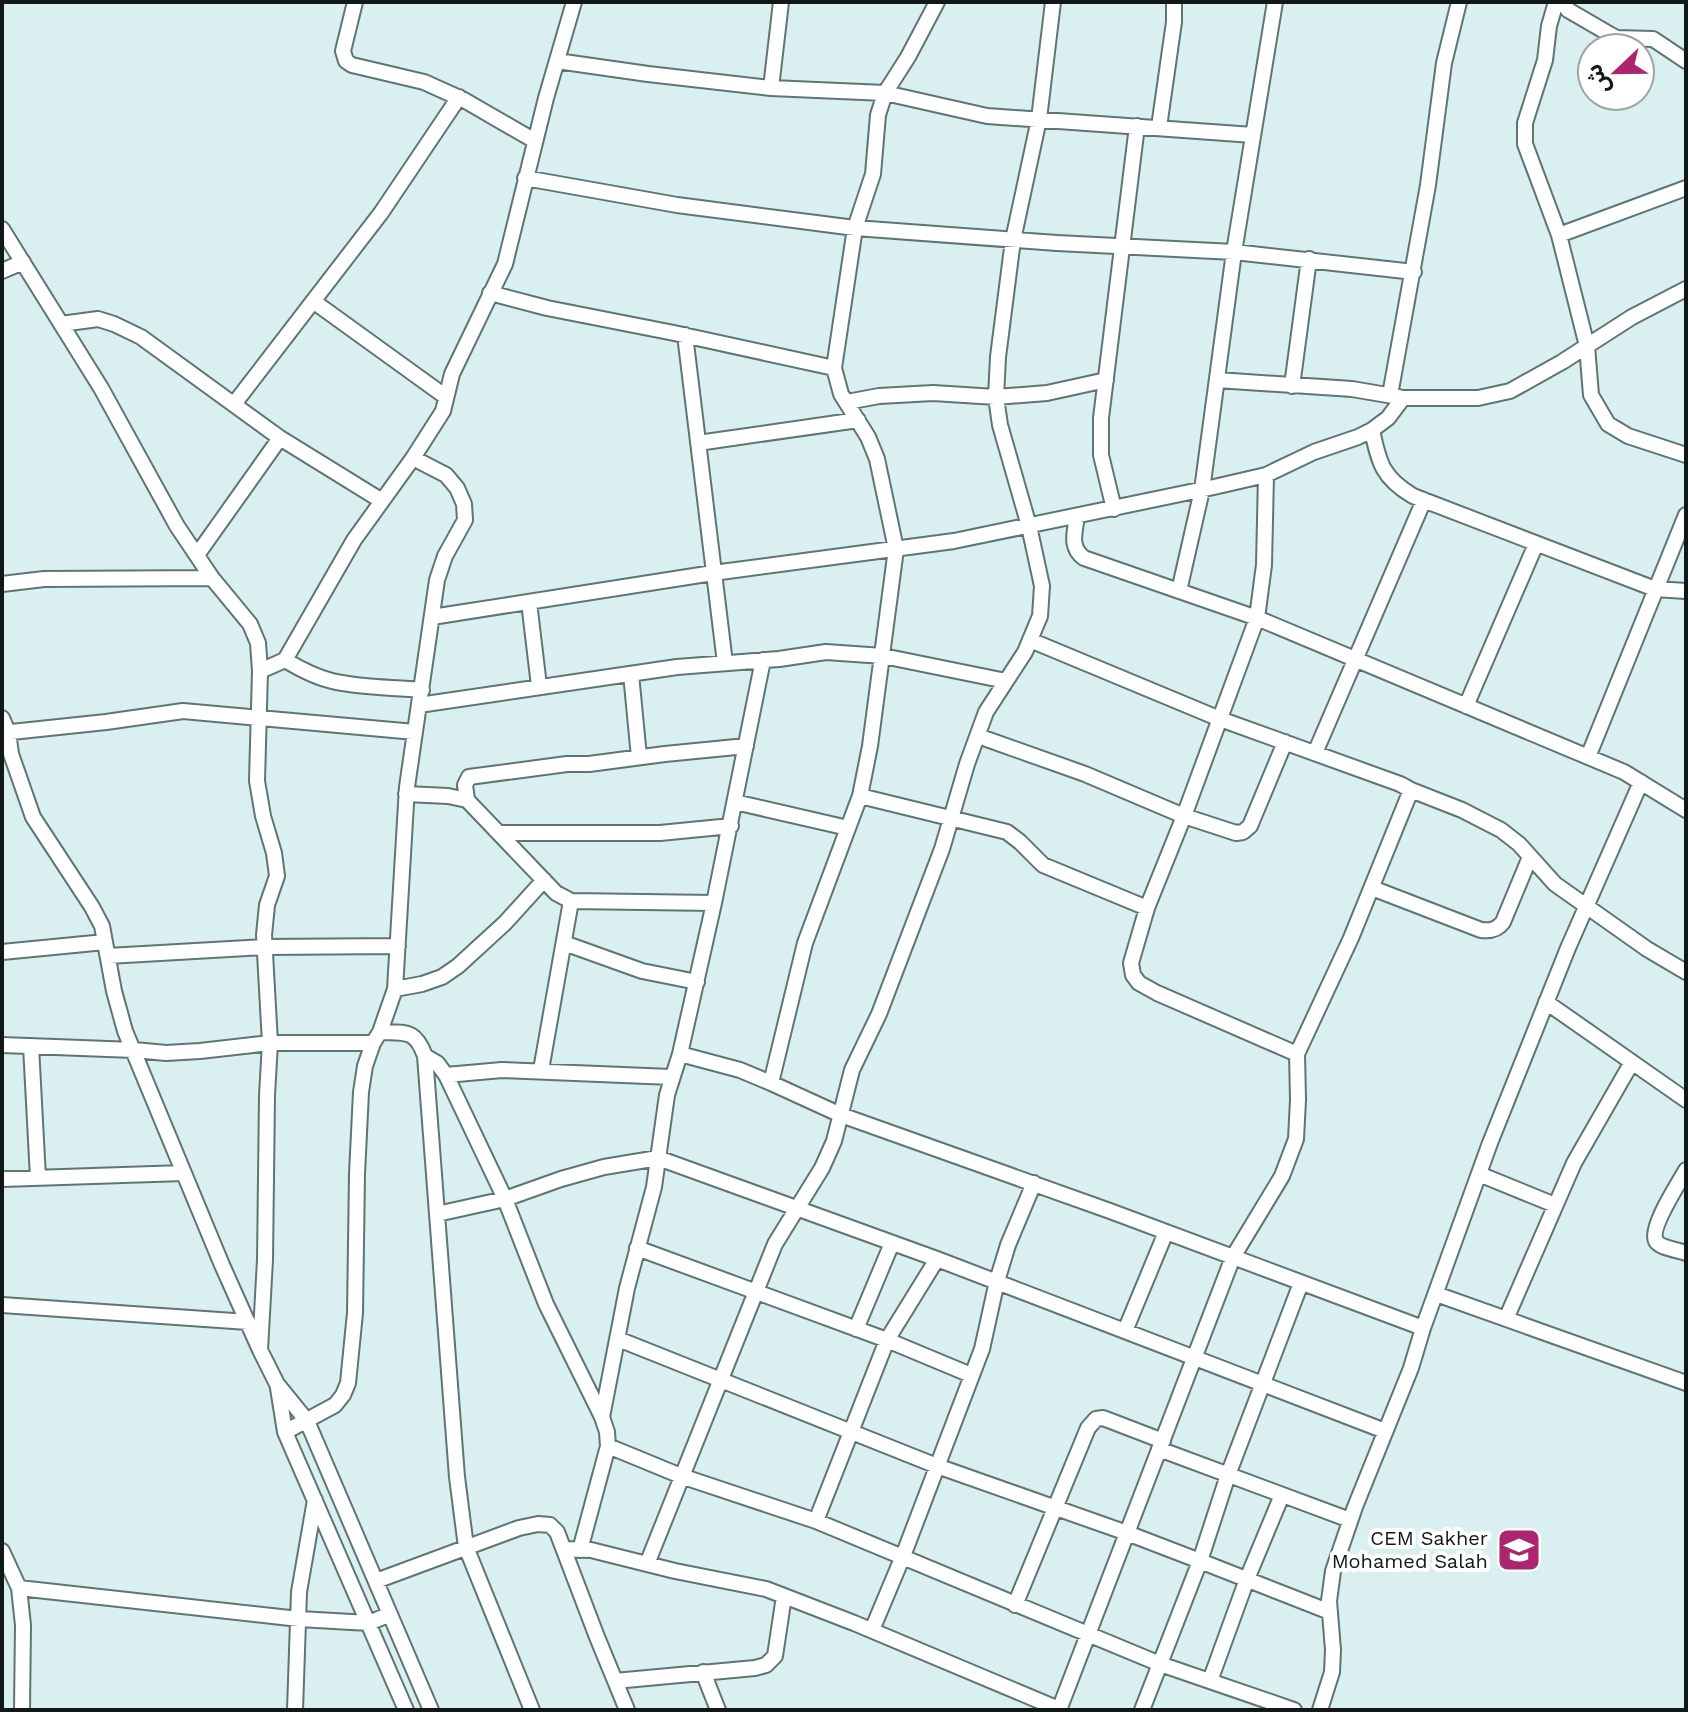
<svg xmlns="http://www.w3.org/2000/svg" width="1688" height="1712" font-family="'Work Sans','Noto Sans Arabic',sans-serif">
	<rect width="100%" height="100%" fill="#daefef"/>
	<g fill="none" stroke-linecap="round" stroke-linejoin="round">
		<!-- street casing -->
		<g stroke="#607474" stroke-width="18">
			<path id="street" d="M 355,2 L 343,51 L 346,61 L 352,65 L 424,82 L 464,100 L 535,141
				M 937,2 L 908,57 L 885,93 L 878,115 L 873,174 L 855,228 L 834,368 L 841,394 L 868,437 L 877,459 L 896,549 L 870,746 L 860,796 L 805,943 L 771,1083 L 841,1115 L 1110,1211 L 1423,1328 L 1411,1368 L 1355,1507 L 1333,1571 L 1329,1601 L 1333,1650 L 1332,1672 L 1320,1710
				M 1556,2 L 1549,26 L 1545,60 L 1525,123 L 1525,144 L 1559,235 L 1587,346 L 1591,395 L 1608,424 L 1628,436 L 1686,455
				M 1564,2 L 1568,10 L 1611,35 L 1617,38 L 1653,39 L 1686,61
				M 557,61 L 648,74 L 771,88 L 885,93 L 987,116 L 1253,135
				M 771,88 L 781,2
				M 1159,127 L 1174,22 L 1174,2
				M 525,178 L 677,205 L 855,228 L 1057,243 L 1234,252 L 1414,272
				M 2,229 L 101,388 L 177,526 L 212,578 L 250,624 L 258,643 L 260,671 L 257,781 L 263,816 L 274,853 L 277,876 L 267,905 L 264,935 L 270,1043 L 267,1095 L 265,1260 L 260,1350
				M 1559,235 L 1686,188
				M 2,271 L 23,262
				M 490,293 L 547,308 L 674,333 L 834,368
				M 313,301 L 446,397
				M 61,324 L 98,319 L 114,324 L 141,337 L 280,438 L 382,501
				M 685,335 L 725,663
				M 1217,380 L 1352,389 L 1399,397
				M 1292,386 L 1309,259
				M 1390,395 L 1428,185 L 1444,63 L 1459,2
				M 847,402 L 879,396 L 933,393 L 996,397 L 1047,393 L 1106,380
				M 234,404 L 381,213 L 459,97
				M 1372,430 C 1379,464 1383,478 1413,496 L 1655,589 L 1686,591
				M 698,443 L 858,420
				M 413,458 L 443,411 L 452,374 L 505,264 L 546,98 L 574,2
				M 1266,475 L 1264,565 L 1257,618 L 1184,816 L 1147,908 L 1131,963 L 1133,975 L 1139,983 L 1157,993 L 1297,1054
				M 1114,509 L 1101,455 L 1101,418 L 1137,126
				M 1077,516 C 1075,532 1069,547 1084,558 L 1257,618 L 1624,772 L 1686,810
				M 197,555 L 280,438
				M 2,584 L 44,579 L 212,578
				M 1179,591 L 1202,490 L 1234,252 L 1275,2
				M 529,602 L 539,686
				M 432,617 L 713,573 L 954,541 L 1214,487 L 1266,475 L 1314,452 L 1358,437 L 1372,430 L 1388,418 L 1403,398 L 1478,398 L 1510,391 L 1562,362 L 1632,317 L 1686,289
				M 1030,640 L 1220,719 L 1400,784 L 1411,790 L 1351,938 L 1297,1054 L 1298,1100 L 1296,1139 L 1282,1176 L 1233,1257 L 1059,1710
				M 285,660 C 300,669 315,677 332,681 C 361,688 392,687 422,690
				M 260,671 L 285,660 L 354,540 L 413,458 L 446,475 L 457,488 L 464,504 L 465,520 L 445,556 L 437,580 L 407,787 L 395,989 L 380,1032 L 373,1043 L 365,1066 L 361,1092 L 357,1174 L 355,1313 L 348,1383 L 343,1395 L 335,1405 L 285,1432
				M 631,674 L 639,757
				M 419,705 L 677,667 L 779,659 L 826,652 L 883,656 L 1006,681
				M 1466,706 L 1536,544
				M 2,718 L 8,732 L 11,754 L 33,817 L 92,907 L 102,926 L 114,991 L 125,1031 L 222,1265 L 260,1350 L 277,1384 L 307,1421 L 431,1710
				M 2,733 L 106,722 L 183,711 L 415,732
				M 978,736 L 1085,774 L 1184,816 L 1236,833 L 1243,832 L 1250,826 L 1285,742
				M 1315,753 L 1424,500
				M 1588,757 L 1686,515
				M 1411,790 L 1462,810 L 1501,830 L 1519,844 L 1555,884 L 1647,949 L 1686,972
				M 406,794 L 448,796 L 467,800 L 556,893 L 571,901 L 541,1070
				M 860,796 L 1007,832 L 1020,842 L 1043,865 L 1147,908
				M 467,800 L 465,785 L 469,777 L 567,764 L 589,764 L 665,754 L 746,746
				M 735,802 L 848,828
				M 500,833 L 660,833 L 731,826
				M 1372,888 L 1481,930 C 1490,931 1497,930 1503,922 L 1530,857
				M 571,901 L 714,903 L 763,660
				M 564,943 L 642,971 L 697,982
				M 2,952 L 105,942
				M 108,956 L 265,947 L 398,946
				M 395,989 L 422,984 L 442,977 L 458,966 L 505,923 L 544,880
				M 1546,1002 L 1686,1100
				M 380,1032 C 406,1033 415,1029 425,1056 L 457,1477 L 466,1547 L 532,1710
				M 2,1045 L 134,1050 L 166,1053 L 200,1051 L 270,1043 L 373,1043
				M 31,1046 L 38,1178
				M 680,1054 L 714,903
				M 425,1056 L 437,1063 L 446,1075 L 505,1199 L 546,1304 L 602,1417 L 607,1432 L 608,1446 L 580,1550
				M 446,1075 L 502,1070 L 671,1077
				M 1686,1170 C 1679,1183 1649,1228 1656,1241 C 1660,1248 1678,1250 1686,1253
				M 1479,1174 L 1555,1205
				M 2,1179 L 184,1173
				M 437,1214 L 505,1199 L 561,1179 L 604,1167 L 658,1158 L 937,1259 L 1385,1431
				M 637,1248 L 887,1340 L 971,1375
				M 1436,1294 L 1686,1383
				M 2,1305 L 248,1322
				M 1506,1319 L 1574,1163 L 1632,1062
				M 1423,1328 L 1490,1143 L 1568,948 L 1641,782
				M 856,1329 L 892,1243
				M 1125,1331 L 1166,1232
				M 618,1339 L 937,1466 L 1127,1533 L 1200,1561 L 1228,1475 L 1301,1283
				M 278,1388 L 285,1432 L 406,1710
				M 602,1417 L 627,1288 L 654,1187 L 667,1095 L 680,1054 L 740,1070 L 771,1083
				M 608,1446 L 681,1476 L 816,1521 L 1160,1664 L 1294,1710
				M 1159,1449 L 1350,1520
				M 816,1521 L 887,1340 L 937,1259
				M 564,1549 L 591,1550 L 675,1571 L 766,1589 L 854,1623 L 1061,1710
				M 2,1551 L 19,1588 L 299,1619 L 369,1623 L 390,1614
				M 647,1564 L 775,1244 L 822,1168 L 834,1141 L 852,1070 L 879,1014 L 942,849 L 967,764 L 986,712 L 1025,652 L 1040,616 L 1042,586 L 1029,526 L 1000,425 L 996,397 L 998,357 L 1013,240 L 1039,119 L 1053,2
				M 376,1581 L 519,1528 L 538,1524 L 550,1525 L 557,1532 L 597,1637 L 627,1710
				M 19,1588 L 23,1625 L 22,1710
				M 1015,1605 L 1088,1428 L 1096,1419 L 1103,1418 L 1163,1441
				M 872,1630 L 903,1556 L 982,1349 L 997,1281 L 1008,1245 L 1034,1183
				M 703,1672 L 718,1710
				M 615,1681 L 755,1668 L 766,1665 L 775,1656 L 784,1596
				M 1210,1681 L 1247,1579 L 1282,1495
				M 295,1710 L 299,1592 L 315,1500
				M 1142,1710 L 1200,1561 L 1330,1612"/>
		</g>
		<!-- street -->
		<use href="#street" stroke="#fff" stroke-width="14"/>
	</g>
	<!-- icons -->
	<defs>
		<g id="school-square" transform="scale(2.3)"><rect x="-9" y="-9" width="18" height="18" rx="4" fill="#ab266f" stroke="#fff"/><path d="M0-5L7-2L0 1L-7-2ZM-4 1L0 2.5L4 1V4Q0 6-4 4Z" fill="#fff"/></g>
	</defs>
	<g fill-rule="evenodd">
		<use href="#school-square" x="1519" y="1550"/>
	</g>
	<g text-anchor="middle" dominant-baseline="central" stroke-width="8" stroke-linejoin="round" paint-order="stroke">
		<!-- poi labels -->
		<g font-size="20" fill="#101818" stroke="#fff" text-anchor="end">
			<text x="1488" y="1538">CEM Sakher<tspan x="1488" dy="23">Mohamed Salah</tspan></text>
		</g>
	</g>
	<!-- border -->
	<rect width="1688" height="1712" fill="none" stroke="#101818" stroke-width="8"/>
	<!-- north arrow -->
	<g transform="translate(1616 72) rotate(248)"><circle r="38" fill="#ffffff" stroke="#9fa3a3" stroke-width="2"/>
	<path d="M0-6L14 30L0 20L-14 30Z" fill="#ab266f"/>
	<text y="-12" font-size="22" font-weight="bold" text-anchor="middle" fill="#101818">ش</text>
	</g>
</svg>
